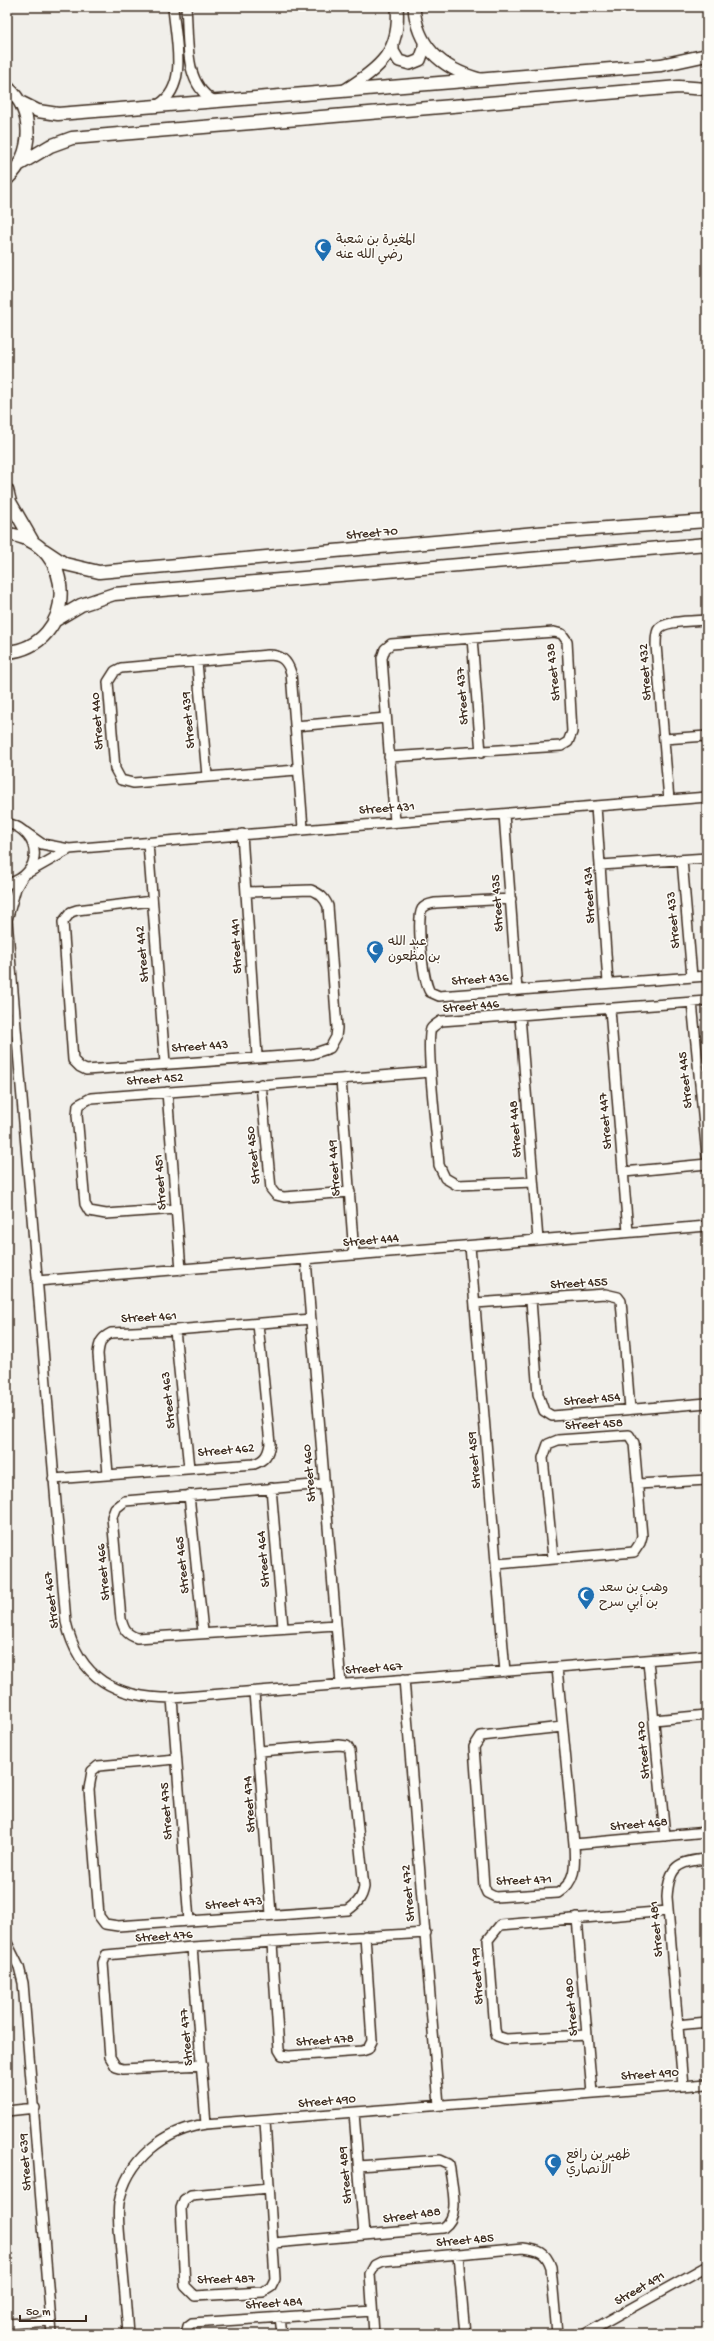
<svg xmlns="http://www.w3.org/2000/svg" width="714" height="2341" font-family="'Gochi Hand','Playpen Sans Arabic',sans-serif">
	<rect width="100%" height="100%" fill="#f1efea"/>
	<filter id="ink" filterUnits="userSpaceOnUse"><feTurbulence type="fractalNoise" baseFrequency=".025" numOctaves="2"/><feDisplacementMap in="SourceGraphic" scale="8" xChannelSelector="R" yChannelSelector="G"/><feConvolveMatrix kernelMatrix="1 2 1 2 8 2 1 2 1" color-interpolation-filters="sRGB"/></filter>
	<g filter="url(#ink)">
		<g fill="none" stroke-linecap="round" stroke-linejoin="round">
			<!-- minor casing -->
			<g stroke="#3b2a1e" stroke-width="12">
				<path id="minor" d="M 186,7 C 189,38 183,83 213,100
					M 159,104 C 189,86 175,37 173,7
					M 472,638 L 481,753
					M 197,662 L 207,776
					M 295,726 L 386,718
					M 664,739 L 707,736
					M 389,757 L 561,746 L 568,742 L 572,732 L 567,641 L 562,634 L 554,632 L 391,644 L 385,649 L 382,658 C 386,713 390,767 395,821
					M 297,770 L 133,783 L 121,780 L 115,769 L 108,682 L 115,671 L 121,668 L 268,655 C 281,655 287,660 291,673 L 303,828
					M 669,800 L 656,645 C 656,640 656,634 658,630 C 663,620 696,621 707,620
					M 596,806 L 608,983
					M 504,814 L 517,990
					M 7,823 C 43,832 44,875 7,884
					M 25,832 L 42,844 L 69,849 L 707,797
					M 242,834 L 257,1056
					M 148,843 L 165,1063
					M 682,860 L 692,977
					M 601,865 L 707,858
					M 29,872 L 68,850
					M 22,878 L 16,888 L 7,920 L 66,1622 C 79,1679 116,1698 172,1698 L 707,1655
					M 511,899 L 435,903 C 430,904 426,904 422,909 C 416,919 423,982 430,992 L 439,996 L 707,976
					M 152,901 L 77,910 L 71,912 L 63,922 L 73,1060 L 80,1067 L 86,1070 L 312,1054 L 330,1048 L 336,1037 L 337,1028 L 328,906 C 324,897 320,894 311,890 L 247,892
					M 692,1002 L 707,1156
					M 610,1009 L 628,1232
					M 520,1016 L 538,1240
					M 341,1079 L 354,1255
					M 261,1084 L 271,1189 L 276,1195 L 284,1197 L 350,1192
					M 167,1092 L 181,1270
					M 624,1172 L 707,1164
					M 533,1182 L 457,1185 L 445,1178 L 439,1165 C 438,1144 425,1042 431,1029 C 433,1026 438,1023 441,1021 L 707,1001
					M 176,1209 L 106,1214 L 89,1211 L 85,1204 L 77,1115 L 78,1105 L 91,1098 L 431,1072
					M 470,1246 L 505,1672
					M 306,1260 L 341,1684
					M 37,1281 L 707,1226
					M 531,1300 L 538,1394 L 544,1411 L 552,1416 L 707,1403
					M 475,1303 L 605,1294 L 618,1297 L 621,1301 L 630,1409
					M 175,1330 L 189,1468
					M 108,1474 L 98,1354 C 99,1343 101,1338 111,1333 L 175,1330 L 311,1319
					M 53,1479 L 254,1464 C 265,1460 268,1455 270,1444 L 258,1324
					M 324,1484 L 125,1501 L 115,1509 L 112,1517 L 121,1619 C 124,1630 126,1634 137,1638 L 336,1625
					M 638,1484 L 707,1480
					M 271,1488 L 283,1627
					M 189,1495 L 203,1632
					M 497,1564 L 634,1552 L 640,1543 L 642,1536 L 634,1443 L 629,1435 L 558,1440 L 548,1444 L 543,1458 L 553,1558
					M 648,1661 L 665,1836
					M 557,1668 L 574,1844 C 575,1864 577,1881 558,1893 L 495,1897 L 487,1893 L 484,1886 L 474,1747 L 481,1736 L 562,1727
					M 404,1679 L 439,2105
					M 254,1692 L 271,1914
					M 172,1698 L 189,1921
					M 654,1720 L 707,1715
					M 176,1759 L 98,1766 L 92,1771 L 89,1789 L 99,1916 L 105,1924 L 118,1926 L 348,1910 C 358,1903 362,1898 364,1887 L 350,1751 L 347,1746 L 339,1745 L 260,1751
					M 574,1844 L 707,1832
					M 577,1918 L 592,2093
					M 7,1943 L 19,1967 L 23,1983 L 52,2334
					M 272,1943 L 279,2050 L 282,2055 L 289,2056 L 362,2051 L 368,2049 L 372,2041 L 365,1936
					M 192,1947 L 206,2124
					M 677,2025 L 707,2022
					M 587,2035 L 506,2039 L 497,2036 L 495,2030 L 488,1940 L 500,1925 L 668,1911
					M 202,2065 L 123,2069 L 116,2067 L 110,2057 L 103,1963 L 106,1955 L 192,1947 L 426,1933
					M 683,2086 L 667,1897 C 669,1867 677,1861 707,1859
					M 7,2111 L 35,2108
					M 354,2113 L 364,2235
					M 265,2121 L 275,2279 L 271,2287 L 263,2292 L 195,2296 L 185,2286 L 181,2208 L 184,2200 L 191,2195 L 269,2188
					M 274,2243 L 443,2228 C 461,2216 452,2188 450,2170 L 449,2164 L 440,2160 L 359,2166
					M 458,2255 L 465,2334
					M 280,2317 L 282,2334
					M 7,2324 L 51,2321
					M 128,2334 C 126,2307 124,2279 121,2252 C 120,2236 117,2218 119,2203 C 127,2159 165,2130 206,2124 L 707,2084
					M 186,2334 L 188,2326 L 192,2323 L 372,2311
					M 374,2334 L 370,2274 L 375,2265 L 383,2261 L 523,2248 C 539,2250 546,2252 551,2267 L 557,2334
					M 585,2334 L 707,2266"/>
			</g>
			<!-- tertiary casing -->
			<g stroke="#3b2a1e" stroke-width="14">
				<path id="tertiary" d="M 414,7 C 417,47 442,69 480,79
					M 393,46 L 393,51 L 399,61 L 410,64 L 420,60 L 424,49 L 424,44
					M 345,90 C 380,68 401,51 397,7"/>
			</g>
			<!-- secondary casing -->
			<g stroke="#3b2a1e" stroke-width="15">
				<path id="secondary" d="M 7,87 C 35,111 34,154 7,179
					M 20,102 L 38,111 L 58,114 L 661,65 L 707,55
					M 20,164 L 50,146 L 72,138 L 679,87 L 707,89
					M 7,490 L 10,502 L 33,542
					M 7,534 C 79,542 78,646 7,652
					M 44,550 L 65,564 L 99,572 L 536,533 L 707,521
					M 54,621 L 81,605 L 114,594 L 707,544"/>
			</g>
			<!-- minor -->
			<use href="#minor" stroke="#fdfcf7" stroke-width="9"/>
			<!-- tertiary -->
			<use href="#tertiary" stroke="#fdfcf7" stroke-width="11"/>
			<!-- secondary -->
			<use href="#secondary" stroke="#fdfcf7" stroke-width="12"/>
		</g>
	</g>
	<!-- icons -->
	<defs>
		<g id="mosque-pin" transform="scale(0.9)"><path d="M0 17L-7.5 6A9.5 9.5 0 1 1 7.5 6Z" fill="#1f6fb2" stroke="#fdfcf7"/><path d="M3.5-4.9A6 6 0 1 0 3.5 4.9A5 5 0 1 1 3.5-4.9Z" fill="#fff"/></g>
	</defs>
	<g fill-rule="evenodd">
		<use href="#mosque-pin" x="323" y="247"/>
		<use href="#mosque-pin" x="375" y="949"/>
		<use href="#mosque-pin" x="586" y="1595"/>
		<use href="#mosque-pin" x="553" y="2162"/>
	</g>
	<g text-anchor="middle" dominant-baseline="central" stroke-width="3" stroke-linejoin="round" paint-order="stroke">
		<!-- poi labels -->
		<g font-size="13" fill="#3b2a1e" stroke="#fdfcf7" text-anchor="start">
			<text x="336" y="240">المغيرة بن شعبة<tspan x="336" dy="15">رضي الله عنه</tspan></text>
			<text x="388" y="942">عبد الله<tspan x="388" dy="15">بن مظعون</tspan></text>
			<text x="599" y="1588">وهب بن سعد<tspan x="599" dy="15">بن أبي سرح</tspan></text>
			<text x="566" y="2155">ظهير بن رافع<tspan x="566" dy="15">الأنصاري</tspan></text>
		</g>
		<!-- street labels -->
		<g font-size="13" fill="#3b2a1e" stroke="#fdfcf7">
			<text transform="translate(372 534) rotate(-5)">Street 70</text>
			<text transform="translate(554 672) rotate(-96)">Street 438</text>
			<text transform="translate(646 672) rotate(-94)">Street 432</text>
			<text transform="translate(463 696) rotate(-94)">Street 437</text>
			<text transform="translate(189 720) rotate(-95)">Street 439</text>
			<text transform="translate(98 721) rotate(-94)">Street 440</text>
			<text transform="translate(387 809) rotate(-4)">Street 431</text>
			<text transform="translate(590 895) rotate(-93)">Street 434</text>
			<text transform="translate(498 903) rotate(-94)">Street 435</text>
			<text transform="translate(674 920) rotate(-95)">Street 433</text>
			<text transform="translate(237 946) rotate(-93)">Street 441</text>
			<text transform="translate(143 954) rotate(-95)">Street 442</text>
			<text transform="translate(480 980) rotate(-4)">Street 436</text>
			<text transform="translate(471 1007) rotate(-5)">Street 446</text>
			<text transform="translate(200 1047) rotate(-4)">Street 443</text>
			<text transform="translate(155 1080) rotate(-4)">Street 452</text>
			<text transform="translate(686 1080) rotate(-96)">Street 445</text>
			<text transform="translate(606 1121) rotate(-95)">Street 447</text>
			<text transform="translate(516 1129) rotate(-94)">Street 448</text>
			<text transform="translate(254 1155) rotate(-96)">Street 450</text>
			<text transform="translate(335 1168) rotate(-94)">Street 449</text>
			<text transform="translate(161 1182) rotate(-94)">Street 451</text>
			<text transform="translate(371 1241) rotate(-5)">Street 444</text>
			<text transform="translate(579 1284) rotate(-3)">Street 455</text>
			<text transform="translate(149 1318) rotate(-3)">Street 461</text>
			<text transform="translate(169 1400) rotate(-96)">Street 463</text>
			<text transform="translate(592 1400) rotate(-5)">Street 454</text>
			<text transform="translate(594 1425) rotate(-3)">Street 458</text>
			<text transform="translate(226 1451) rotate(-5)">Street 462</text>
			<text transform="translate(475 1460) rotate(-95)">Street 459</text>
			<text transform="translate(310 1473) rotate(-95)">Street 460</text>
			<text transform="translate(264 1559) rotate(-95)">Street 464</text>
			<text transform="translate(183 1565) rotate(-96)">Street 465</text>
			<text transform="translate(104 1572) rotate(-95)">Street 466</text>
			<text transform="translate(52 1600) rotate(-97)">Street 467</text>
			<text transform="translate(374 1669) rotate(-4)">Street 467</text>
			<text transform="translate(644 1750) rotate(-95)">Street 470</text>
			<text transform="translate(250 1804) rotate(-94)">Street 474</text>
			<text transform="translate(167 1811) rotate(-94)">Street 475</text>
			<text transform="translate(639 1825) rotate(-5)">Street 468</text>
			<text transform="translate(524 1881) rotate(-2)">Street 471</text>
			<text transform="translate(409 1893) rotate(-95)">Street 472</text>
			<text transform="translate(234 1904) rotate(-5)">Street 473</text>
			<text transform="translate(657 1929) rotate(-95)">Street 481</text>
			<text transform="translate(164 1937) rotate(-4)">Street 476</text>
			<text transform="translate(478 1976) rotate(-94)">Street 479</text>
			<text transform="translate(572 2007) rotate(-95)">Street 480</text>
			<text transform="translate(187 2037) rotate(-95)">Street 477</text>
			<text transform="translate(325 2041) rotate(-4)">Street 478</text>
			<text transform="translate(650 2075) rotate(-4)">Street 490</text>
			<text transform="translate(327 2102) rotate(-5)">Street 490</text>
			<text transform="translate(26 2162) rotate(-94)">Street 639</text>
			<text transform="translate(346 2175) rotate(-95)">Street 489</text>
			<text transform="translate(412 2216) rotate(-8)">Street 488</text>
			<text transform="translate(465 2241) rotate(-5)">Street 485</text>
			<text transform="translate(226 2280) rotate(-1)">Street 487</text>
			<text transform="translate(640 2289) rotate(-30)">Street 491</text>
			<text transform="translate(274 2304) rotate(-4)">Street 484</text>
		</g>
	</g>
	<!-- margin -->
	<rect width="714" height="2341" fill="none" stroke="#fdfcf7" stroke-width="24"/>
	<rect x="12" y="12" width="690" height="2317" fill="none" stroke="#3b2a1e" stroke-width="1.5" filter="url(#ink)"/>
	<!-- scale -->
	<path d="M20 2315v6h66v-6" fill="none" stroke="#3b2a1e" stroke-width="2"/>
	<text x="26" y="2315" font-size="12" fill="#3b2a1e" stroke="#fdfcf7" stroke-width="3" paint-order="stroke">50 m</text>
</svg>
